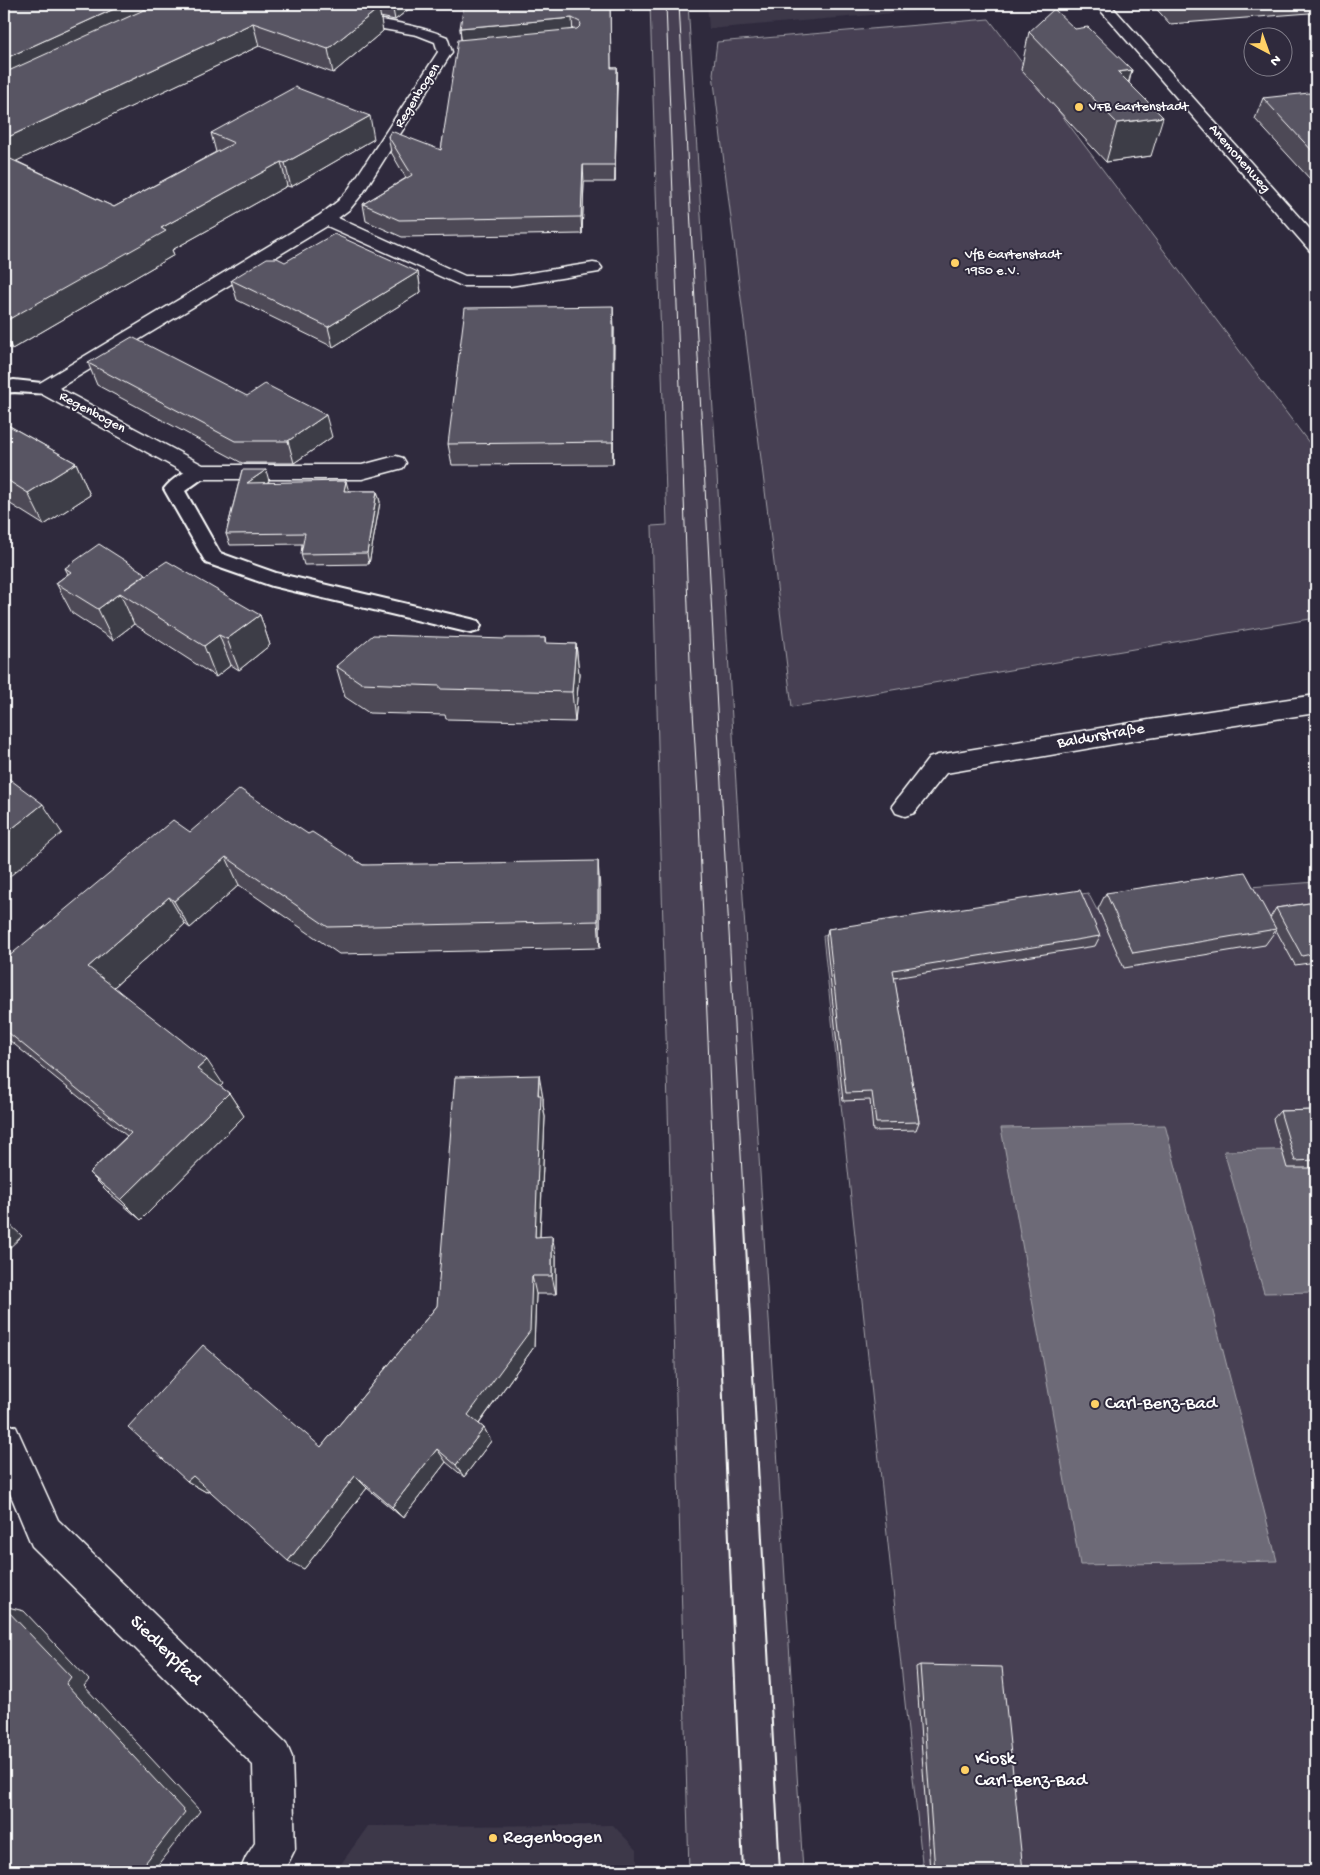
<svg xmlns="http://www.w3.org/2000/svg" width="1320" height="1875" font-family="'Gochi Hand',sans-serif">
	<rect width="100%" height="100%" fill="#2f2a3d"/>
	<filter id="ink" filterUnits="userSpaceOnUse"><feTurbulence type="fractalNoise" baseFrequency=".02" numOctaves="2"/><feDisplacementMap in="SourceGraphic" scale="10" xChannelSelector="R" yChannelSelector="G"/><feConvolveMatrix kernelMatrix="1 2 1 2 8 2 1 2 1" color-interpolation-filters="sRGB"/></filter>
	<g filter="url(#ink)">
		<!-- built -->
		<path fill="#3c3749" d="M 707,4 L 998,4 L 709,29 Z
			M 613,1825 L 637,1850 L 637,1871 L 336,1871 L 368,1826 Z"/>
		<!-- green -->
		<path fill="#464152" stroke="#a2a0a8" d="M 650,4 L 688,4 L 803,1871 L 689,1871 L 652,526 L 667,525 Z
			M 989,19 L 1316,452 L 1316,618 L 792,707 L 713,74 L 717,42 Z
			M 1316,882 L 1316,1871 L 923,1871 L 823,936 L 1088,893 L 1097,910 L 1236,888 Z"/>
		<!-- water -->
		<path fill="#6d6a77" stroke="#a7a6ad" d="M 1165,1125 L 1277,1561 L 1080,1565 L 1001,1128 Z
			M 1316,1149 L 1316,1292 L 1264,1293 L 1224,1151 Z"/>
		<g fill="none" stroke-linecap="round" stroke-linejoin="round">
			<!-- service casing -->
			<g stroke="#fff" stroke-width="4">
				<path id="service" d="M 14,380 L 51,384 L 54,388 L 51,392 C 36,396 21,390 4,393 L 4,382 Z
					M 199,466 L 206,468 L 209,472 L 206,476 L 185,491 L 220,553 L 276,573 L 471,619 L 478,621 L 481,626 L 478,631 L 471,633 L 272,586 L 206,563 L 164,489 C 171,479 188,469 199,466 Z"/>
			</g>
			<!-- minor casing -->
			<g stroke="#fff" stroke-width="3">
				<path id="minor" d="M 289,4 C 313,2 330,11 353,15 C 385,21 417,24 447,37 L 452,52 L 363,193 L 350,209 L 338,218 L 465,276 L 510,276 L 593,263 L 599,264 L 602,268 L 599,272 L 593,273 L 510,286 L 462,286 L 327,226 L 59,388 L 203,465 L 362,465 L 396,456 L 403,458 L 406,463 L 403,468 L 362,479 L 199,479 L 192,477 L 38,392 L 35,388 L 38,384 L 320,215 L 338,201 L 348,190 L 438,52 L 435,42 L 417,35 L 349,23 L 291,7 Z
					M 1095,4 L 1110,4 L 1316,236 L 1316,252 L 1310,251 Z
					M 1316,695 L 1316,713 L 1149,738 L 946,773 L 914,813 L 905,816 L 896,813 L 892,806 L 929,758 L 938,755 L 1149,720 Z
					M 4,1422 L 16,1427 L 58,1520 L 286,1743 L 292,1757 L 295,1849 L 284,1871 L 240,1871 L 246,1857 L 255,1843 L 253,1765 L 32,1546 L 4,1479 Z"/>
			</g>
			<!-- service -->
			<use href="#service" fill="#2f2a3d" fill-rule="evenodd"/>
			<!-- minor -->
			<use href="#minor" fill="#2f2a3d" fill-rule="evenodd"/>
			<!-- tram-far1 -->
			<path stroke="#fff" stroke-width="1" d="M 666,4 L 690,661 L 698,796 L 715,1210
				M 679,4 L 744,1210"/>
			<!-- tram -->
			<path stroke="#fff" stroke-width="2" d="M 715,1208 L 743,1871
				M 744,1208 L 780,1871"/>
		</g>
		<!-- wall -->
		<path fill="#4d4956" stroke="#fff" d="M 4,4 L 415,4 L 395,20 L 380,17 L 383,31 L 333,73 L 259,46 L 16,161 L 114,207 L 216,152 L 211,133 L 374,139 L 291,187 L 287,186 L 172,250 L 174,255 L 12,349 L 4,344 Z
			M 610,4 L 611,68 L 617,68 L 617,84 L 615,182 L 584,182 L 582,234 L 402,237 L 366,221 L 363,204 L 406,178 L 391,152 L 388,136 L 441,150 L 461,40 L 460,28 Z
			M 1152,4 L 1316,4 L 1316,19 L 1309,13 L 1170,24 Z
			M 1075,29 L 1132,70 L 1129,83 L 1151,156 L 1106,162 L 1021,70 L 1029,32 Z
			M 1263,98 L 1316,101 L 1316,178 L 1310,179 L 1255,119 Z
			M 418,272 L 421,292 L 333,347 L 237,300 L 231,280 Z
			M 614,328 L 613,464 L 452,465 L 448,444 Z
			M 88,363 L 247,396 L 332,437 L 294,463 L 242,463 L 97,385 Z
			M 4,423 L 76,463 L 90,495 L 44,525 L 4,500 Z
			M 242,470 L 269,481 L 267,482 L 349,491 L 377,491 L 380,502 L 369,564 L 304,565 L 301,554 L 302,544 L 230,545 L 226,534 Z
			M 65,568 L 260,615 L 270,645 L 239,670 L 231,665 L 216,677 L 134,624 L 113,640 L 72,613 L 56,583 L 68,574 Z
			M 545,638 L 546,644 L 576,644 L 579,674 L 575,722 L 446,719 L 445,715 L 369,713 L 345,697 L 336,666 L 506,639 Z
			M 190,832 L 308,834 L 363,865 L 600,889 L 600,948 L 339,954 L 239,885 L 190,928 L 185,924 L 114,987 L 223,1084 L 220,1087 L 229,1093 L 244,1116 L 141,1220 L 110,1194 L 89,1173 L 127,1136 L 4,1036 L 4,954 L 8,957 Z
			M 1106,893 L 1270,918 L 1276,908 L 1316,902 L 1316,962 L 1295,965 L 1276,930 L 1265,945 L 1124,968 L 1098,909 Z
			M 828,929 L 1100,936 L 1095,946 L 894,978 L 919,1122 L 916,1130 L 873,1131 L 870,1100 L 843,1101 L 826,938 Z
			M 543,1098 L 543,1105 L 545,1117 L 540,1237 L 556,1255 L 556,1294 L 536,1294 L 534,1347 L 479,1424 L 484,1428 L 491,1441 L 464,1477 L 446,1462 L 403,1518 L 367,1488 L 304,1569 L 209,1490 L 206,1492 L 187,1481 L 321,1447 L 437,1306 Z
			M 1316,1110 L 1316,1168 L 1287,1168 L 1273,1119 L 1280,1111 Z
			M 920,1665 L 1023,1871 L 930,1871 L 916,1667 Z"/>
		<!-- shaded-wall -->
		<path fill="#3e3c46" stroke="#fff" d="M 125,4 L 181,4 L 4,86 L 4,59 Z
			M 392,4 L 415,4 L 395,20 Z
			M 379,8 L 383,31 L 333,73 L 328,49 Z
			M 572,18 L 573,34 L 462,45 L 460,28 Z
			M 253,23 L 259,46 L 4,167 L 4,139 Z
			M 617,68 L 617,84 L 615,182 L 615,165 Z
			M 1132,70 L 1121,108 L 1118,72 Z
			M 370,116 L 374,139 L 291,187 L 285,163 Z
			M 1163,117 L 1151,156 L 1106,162 L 1117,123 Z
			M 281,162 L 287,186 L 172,250 L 174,255 L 12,349 L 4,331 L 4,322 L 161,228 Z
			M 583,165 L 584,182 L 582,234 L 581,217 Z
			M 418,272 L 421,292 L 333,347 L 328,327 Z
			M 613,306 L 614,328 L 613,464 Z
			M 326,415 L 332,437 L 294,463 L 288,441 Z
			M 76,463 L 90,495 L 44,525 L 28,493 Z
			M 266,470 L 269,481 L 251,494 L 247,483 Z
			M 346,481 L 349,492 L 344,491 Z
			M 377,491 L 380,502 L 369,564 L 367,553 Z
			M 120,593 L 134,624 L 113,640 L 98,609 Z
			M 260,615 L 270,645 L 239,670 L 227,639 Z
			M 219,635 L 231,665 L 216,677 L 204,646 Z
			M 576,644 L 579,674 L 575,722 L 572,692 Z
			M 43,804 L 62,833 L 4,881 L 4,835 Z
			M 226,857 L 239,885 L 190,928 L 174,901 Z
			M 598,861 L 600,889 L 600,948 L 598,921 Z
			M 169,897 L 185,924 L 107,993 L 88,967 Z
			M 207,1060 L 223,1084 L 213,1093 L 197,1069 Z
			M 539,1075 L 543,1098 L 543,1105 L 545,1117 L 539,1256 L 535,1237 Z
			M 229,1093 L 244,1116 L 141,1220 L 121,1200 Z
			M 4,1219 L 22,1236 L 4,1253 Z
			M 552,1236 L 556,1255 L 556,1294 L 552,1276 Z
			M 532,1276 L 536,1294 L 534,1347 L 475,1429 L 468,1415 Z
			M 484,1428 L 491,1441 L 464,1477 L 456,1465 Z
			M 437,1449 L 446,1462 L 403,1518 L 392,1507 Z
			M 193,1476 L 212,1487 L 206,1492 L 187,1481 Z
			M 355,1476 L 367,1488 L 304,1569 L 288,1561 Z
			M 4,1603 L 8,1607 L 24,1611 L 89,1680 L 84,1686 L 200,1811 L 153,1871 L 139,1871 L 66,1684 L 4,1615 Z"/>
		<!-- building -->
		<path fill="#595564" stroke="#fff" d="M 4,4 L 125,4 L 4,59 Z
			M 157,4 L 355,4 L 379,8 L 328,49 L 253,23 L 4,139 L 4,73 Z
			M 464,4 L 610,4 L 611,68 L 617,68 L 615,165 L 583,165 L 581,217 L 399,220 L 363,204 L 412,175 L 388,136 L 391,131 L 441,150 L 458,40 L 577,29 L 581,25 L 580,22 L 572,18 L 460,28 Z
			M 1054,9 L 1075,29 L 1088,27 L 1132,70 L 1118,72 L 1163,117 L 1117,123 L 1029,32 Z
			M 295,87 L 370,116 L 285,163 L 281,162 L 161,228 L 166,231 L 4,322 L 4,156 L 114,207 L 234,143 L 211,133 Z
			M 1309,93 L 1316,101 L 1316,155 L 1263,98 Z
			M 334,234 L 418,272 L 328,327 L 231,280 L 267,258 L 277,258 L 285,262 Z
			M 613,306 L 613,442 L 448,444 L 465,308 Z
			M 132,337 L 247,396 L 265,384 L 326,415 L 288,441 L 235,441 L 88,363 Z
			M 4,423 L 76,463 L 28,493 L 4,478 Z
			M 242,470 L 266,470 L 247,483 L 346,481 L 344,491 L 377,491 L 367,553 L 301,554 L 305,533 L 226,534 Z
			M 99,544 L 146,574 L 125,589 L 167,561 L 260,615 L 227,639 L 219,635 L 204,646 L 120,593 L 98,609 L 56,583 L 71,572 L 65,568 Z
			M 373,635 L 506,639 L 506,638 L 545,638 L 545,643 L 576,644 L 572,692 L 440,689 L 440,686 L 361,683 L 336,666 Z
			M 4,775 L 43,804 L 4,835 Z
			M 240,789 L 308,834 L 312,832 L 363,865 L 598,861 L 598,921 L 328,927 L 226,857 L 174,901 L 169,897 L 88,967 L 207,1060 L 197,1069 L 229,1093 L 121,1200 L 89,1173 L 131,1133 L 4,1029 L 4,954 L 8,957 L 173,820 L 190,832 Z
			M 1245,872 L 1276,929 L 1133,953 L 1106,893 Z
			M 1080,890 L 1100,936 L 893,970 L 919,1122 L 876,1123 L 872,1092 L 846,1093 L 828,929 Z
			M 1316,902 L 1316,953 L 1302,956 L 1276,908 Z
			M 539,1075 L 538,1095 L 541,1095 L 535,1237 L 552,1236 L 552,1276 L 532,1276 L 530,1331 L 468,1415 L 484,1428 L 456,1465 L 437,1449 L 392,1507 L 355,1476 L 288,1561 L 193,1476 L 187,1481 L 128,1427 L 203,1345 L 321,1447 L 437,1306 L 455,1077 Z
			M 1316,1110 L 1316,1160 L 1295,1161 L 1280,1111 Z
			M 4,1607 L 71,1677 L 66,1684 L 185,1812 L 139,1871 L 4,1871 Z
			M 920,1665 L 1002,1667 L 1023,1871 L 935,1871 Z"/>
	</g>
	<!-- markers -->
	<g fill="#ffd166" stroke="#2f2a3d" stroke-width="2">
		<circle cx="1079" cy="107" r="5"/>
		<circle cx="955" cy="263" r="5"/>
		<circle cx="1095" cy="1404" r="5"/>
		<circle cx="965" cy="1770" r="5"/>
		<circle cx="493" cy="1838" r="5"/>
	</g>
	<g text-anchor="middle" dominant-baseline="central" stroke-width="4" stroke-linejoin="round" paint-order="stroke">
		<!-- far-street labels -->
		<g font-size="14" fill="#fff" stroke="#2f2a3d">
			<text transform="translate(418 96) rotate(-58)">Regenbogen</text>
			<text transform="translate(1239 159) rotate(49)">Anemonenweg</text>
			<text transform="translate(92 413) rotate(28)">Regenbogen</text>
		</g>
		<!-- far-poi labels -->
		<g font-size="14" fill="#fff" stroke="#2f2a3d" text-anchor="start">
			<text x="1089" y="107">VFB Gartenstadt</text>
			<text x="965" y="255">VfB Gartenstadt<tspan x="965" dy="16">1950 e.V.</tspan></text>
		</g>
		<!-- street labels -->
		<g font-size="16" fill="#fff" stroke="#2f2a3d">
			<text transform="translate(1101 737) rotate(-10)">Baldurstraße</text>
		</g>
		<!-- near-poi labels -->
		<g font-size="19" fill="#fff" stroke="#2f2a3d" text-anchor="start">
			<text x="1105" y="1404">Carl-Benz-Bad</text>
			<text x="975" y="1759">Kiosk<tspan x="975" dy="22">Carl-Benz-Bad</tspan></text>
			<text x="503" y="1838">Regenbogen</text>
		</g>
		<!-- near-street labels -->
		<g font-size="19" fill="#fff" stroke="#2f2a3d">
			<text transform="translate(165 1651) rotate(44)">Siedlerpfad</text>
		</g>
	</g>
	<!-- margin -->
	<rect width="1320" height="1875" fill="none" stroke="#2f2a3d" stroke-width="20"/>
	<rect x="10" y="10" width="1300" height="1855" fill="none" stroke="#fff" stroke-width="2" filter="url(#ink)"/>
	<!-- north arrow -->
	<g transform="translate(1268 52) rotate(139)"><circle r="24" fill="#2f2a3d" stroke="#827f8b"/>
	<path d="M0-4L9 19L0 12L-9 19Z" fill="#ffd166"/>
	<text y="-8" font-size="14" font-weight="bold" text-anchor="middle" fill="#ffffff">N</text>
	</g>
</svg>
